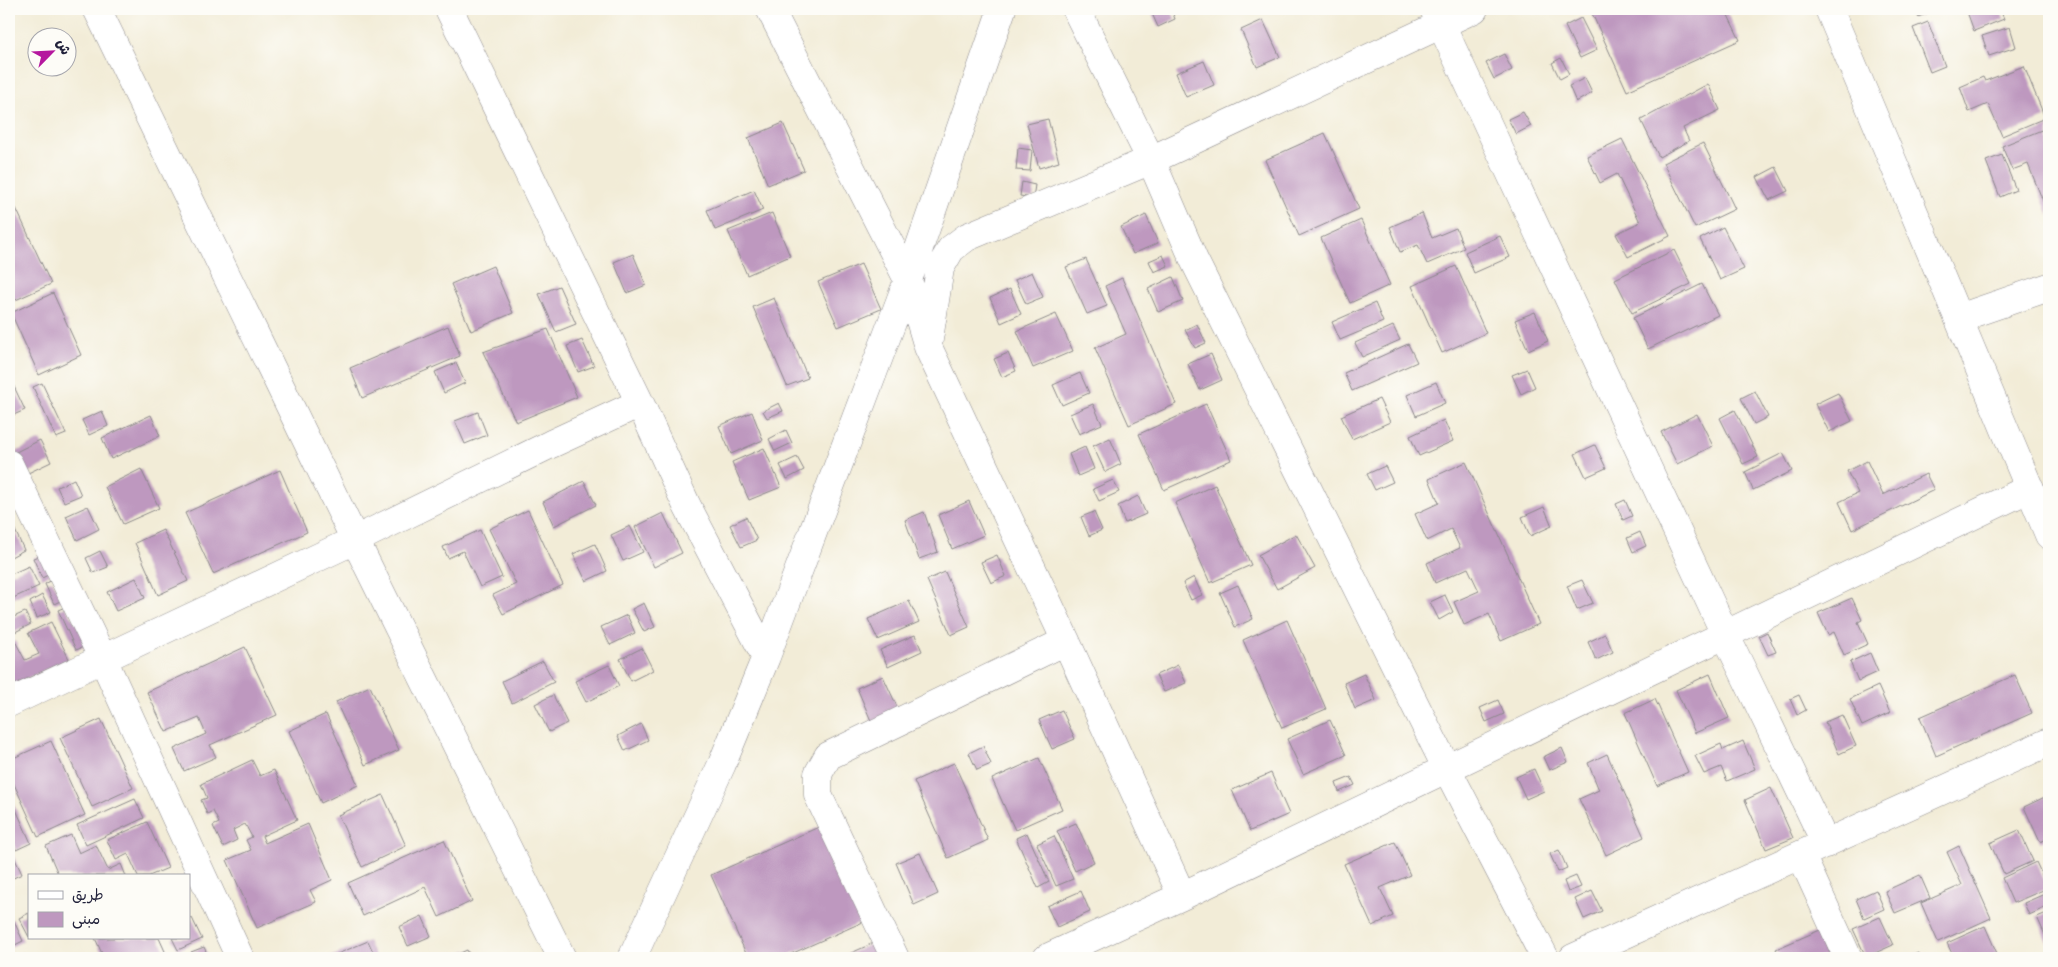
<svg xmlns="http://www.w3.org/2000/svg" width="2058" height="967" font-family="Itim,'Playpen Sans Arabic',sans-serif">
	<rect width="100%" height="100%" fill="#fdfcf7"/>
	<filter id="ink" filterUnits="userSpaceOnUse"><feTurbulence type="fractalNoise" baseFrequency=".02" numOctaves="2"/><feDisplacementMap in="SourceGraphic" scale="10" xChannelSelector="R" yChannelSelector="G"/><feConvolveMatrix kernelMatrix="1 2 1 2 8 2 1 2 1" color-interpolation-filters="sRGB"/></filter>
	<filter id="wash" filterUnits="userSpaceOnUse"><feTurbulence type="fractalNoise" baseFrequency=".0096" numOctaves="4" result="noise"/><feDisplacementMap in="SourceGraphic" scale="20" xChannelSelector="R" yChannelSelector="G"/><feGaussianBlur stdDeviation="1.12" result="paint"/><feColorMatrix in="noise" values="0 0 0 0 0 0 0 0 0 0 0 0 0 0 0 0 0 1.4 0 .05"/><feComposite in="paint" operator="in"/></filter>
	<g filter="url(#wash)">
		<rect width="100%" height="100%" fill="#f2ecd7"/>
		<g id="blocks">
			<!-- building -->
			<path fill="#be98bf" d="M 1150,9 L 1171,9 L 1175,19 L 1158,27 Z
				M 1590,9 L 1725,9 L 1740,40 L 1627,91 Z
				M 1915,9 L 1939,9 L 1918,17 Z
				M 1966,9 L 2000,9 L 2004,19 L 1974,31 Z
				M 1581,18 L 1597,50 L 1580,58 L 1565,26 Z
				M 1263,20 L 1280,57 L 1257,67 L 1241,30 Z
				M 1928,22 L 1945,66 L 1930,72 L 1913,28 Z
				M 2010,27 L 2016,47 L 1989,56 L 1982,36 Z
				M 1504,54 L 1512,70 L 1494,79 L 1486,63 Z
				M 1561,58 L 1569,74 L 1560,79 L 1552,63 Z
				M 1204,61 L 1214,85 L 1186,97 L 1176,73 Z
				M 2024,66 L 2045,118 L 2002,136 L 1988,104 L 1969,112 L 1960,87 L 1983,77 L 1985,81 Z
				M 1585,78 L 1592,93 L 1576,102 L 1569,86 Z
				M 1708,84 L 1720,110 L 1683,128 L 1689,141 L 1659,157 L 1641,120 Z
				M 1523,112 L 1531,126 L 1516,134 L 1508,119 Z
				M 1048,119 L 1059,162 L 1039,168 L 1027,124 Z
				M 783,123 L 804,170 L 768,185 L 748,138 Z
				M 2049,127 L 2049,216 L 2028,164 L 2012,170 L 2002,146 Z
				M 1325,133 L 1359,209 L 1299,236 L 1265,160 Z
				M 1622,139 L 1670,236 L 1628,257 L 1616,234 L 1640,222 L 1617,174 L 1600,183 L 1587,156 Z
				M 1703,143 L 1735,209 L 1695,228 L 1663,163 Z
				M 1018,148 L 1032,150 L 1030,171 L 1016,170 Z
				M 2002,155 L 2016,190 L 2000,197 L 1986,161 Z
				M 1776,167 L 1788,191 L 1769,200 L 1757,177 Z
				M 1022,182 L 1035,185 L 1033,198 L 1020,196 Z
				M 754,190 L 763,210 L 715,230 L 707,210 Z
				M 16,208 L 51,284 L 9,303 L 9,212 Z
				M 772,213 L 790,256 L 747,275 L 728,231 Z
				M 1422,213 L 1432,238 L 1456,228 L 1464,248 L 1427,264 L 1418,245 L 1400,252 L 1390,227 Z
				M 1146,215 L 1158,243 L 1133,254 L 1121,227 Z
				M 1361,220 L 1390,285 L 1350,303 L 1321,238 Z
				M 1723,227 L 1744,269 L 1720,280 L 1700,239 Z
				M 1500,236 L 1510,257 L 1474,273 L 1465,252 Z
				M 1674,250 L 1691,284 L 1632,313 L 1615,279 Z
				M 633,254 L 646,285 L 627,293 L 614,262 Z
				M 1163,255 L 1168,266 L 1154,272 L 1149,261 Z
				M 1086,259 L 1107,306 L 1087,314 L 1066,267 Z
				M 861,264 L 881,309 L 838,327 L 818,282 Z
				M 493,266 L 513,313 L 471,331 L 451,284 Z
				M 1456,266 L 1486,333 L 1442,353 L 1412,286 Z
				M 1032,272 L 1043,297 L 1026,304 L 1015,280 Z
				M 1173,277 L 1183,301 L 1158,312 L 1148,289 Z
				M 1122,278 L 1176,404 L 1129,425 L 1095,348 L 1126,334 L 1105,286 Z
				M 1702,284 L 1718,315 L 1648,349 L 1633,318 Z
				M 559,286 L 576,324 L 556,332 L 539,294 Z
				M 1010,289 L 1021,314 L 1001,323 L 990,298 Z
				M 53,293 L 81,355 L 39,375 L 11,313 Z
				M 774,298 L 808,378 L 787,386 L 753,307 Z
				M 1375,303 L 1383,322 L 1340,340 L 1332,322 Z
				M 1535,312 L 1548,341 L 1528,350 L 1515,320 Z
				M 1056,314 L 1073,351 L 1033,368 L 1017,331 Z
				M 1197,324 L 1206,343 L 1195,348 L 1185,330 Z
				M 448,326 L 460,356 L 362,398 L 350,368 Z
				M 1393,326 L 1400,340 L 1362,357 L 1355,343 Z
				M 548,329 L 577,397 L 516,422 L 483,352 Z
				M 582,340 L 594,366 L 578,372 L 567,346 Z
				M 1408,344 L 1417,362 L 1352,391 L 1344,373 Z
				M 1008,353 L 1016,371 L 1002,377 L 994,359 Z
				M 1211,354 L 1222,380 L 1200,390 L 1188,364 Z
				M 456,363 L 465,383 L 444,393 L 435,372 Z
				M 1527,369 L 1535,387 L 1521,394 L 1512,375 Z
				M 1080,373 L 1089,393 L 1062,405 L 1053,385 Z
				M 9,376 L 25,410 L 9,417 Z
				M 1436,382 L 1445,403 L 1416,416 L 1407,395 Z
				M 42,383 L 66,434 L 56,438 L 33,387 Z
				M 1755,391 L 1768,417 L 1754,424 L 1741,398 Z
				M 1838,393 L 1852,421 L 1829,432 L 1815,404 Z
				M 1379,399 L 1390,422 L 1352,439 L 1341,416 Z
				M 779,403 L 783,411 L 767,418 L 763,411 Z
				M 1093,404 L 1102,424 L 1079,434 L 1070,414 Z
				M 1206,404 L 1231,460 L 1164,490 L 1139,434 Z
				M 1735,410 L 1758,457 L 1743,464 L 1720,418 Z
				M 102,411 L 108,426 L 89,435 L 82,420 Z
				M 478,412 L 487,435 L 465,444 L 455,421 Z
				M 752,412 L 763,440 L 731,454 L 719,426 Z
				M 1697,414 L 1713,446 L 1677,464 L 1661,432 Z
				M 151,415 L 160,436 L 111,459 L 102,438 Z
				M 1444,420 L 1453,441 L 1419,456 L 1410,436 Z
				M 786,430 L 792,443 L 775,451 L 769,439 Z
				M 1110,438 L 1121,464 L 1105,472 L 1093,446 Z
				M 40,440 L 51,462 L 26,474 L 16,452 Z
				M 1595,445 L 1606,468 L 1586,477 L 1575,454 Z
				M 1085,447 L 1094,469 L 1078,476 L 1069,454 Z
				M 764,448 L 781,487 L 749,500 L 732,462 Z
				M 1783,453 L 1792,471 L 1753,490 L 1745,472 Z
				M 797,457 L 804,470 L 787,479 L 780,465 Z
				M 1867,461 L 1883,495 L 1926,474 L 1934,490 L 1852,530 L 1839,502 L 1858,493 L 1847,471 Z
				M 1466,462 L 1539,624 L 1501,641 L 1489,614 L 1464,625 L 1454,602 L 1479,591 L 1468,568 L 1435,583 L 1427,563 L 1460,548 L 1451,529 L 1427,541 L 1415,514 L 1439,503 L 1429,479 Z
				M 1385,466 L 1393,482 L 1375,490 L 1367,474 Z
				M 141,469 L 159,508 L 123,524 L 105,487 Z
				M 280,470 L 307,532 L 213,574 L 185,513 Z
				M 74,479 L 81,495 L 64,502 L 57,487 Z
				M 1113,480 L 1119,492 L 1099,501 L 1093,489 Z
				M 584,481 L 596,505 L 554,526 L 543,502 Z
				M 1215,485 L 1251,565 L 1210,583 L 1175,503 Z
				M 1138,496 L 1146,514 L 1125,523 L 1118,506 Z
				M 1625,500 L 1632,516 L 1623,520 L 1616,504 Z
				M 969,501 L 984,535 L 952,549 L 938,515 Z
				M 88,506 L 99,529 L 77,540 L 66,516 Z
				M 1544,507 L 1552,526 L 1530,536 L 1522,517 Z
				M 528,510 L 563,585 L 503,614 L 493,595 L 516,584 L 489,529 Z
				M 924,512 L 938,552 L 919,559 L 905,520 Z
				M 1094,512 L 1102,530 L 1089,536 L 1081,517 Z
				M 663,513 L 682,553 L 654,567 L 635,527 Z
				M 9,517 L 24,550 L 9,558 Z
				M 746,517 L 757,540 L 741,547 L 730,525 Z
				M 630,526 L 643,552 L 623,561 L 611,535 Z
				M 163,530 L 188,581 L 158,595 L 135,543 Z
				M 480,530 L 502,577 L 480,587 L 463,551 L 448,558 L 443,547 Z
				M 1640,532 L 1646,546 L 1633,552 L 1627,538 Z
				M 1296,534 L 1315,568 L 1277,589 L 1258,555 Z
				M 595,544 L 607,571 L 586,581 L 573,554 Z
				M 100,551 L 108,567 L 93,573 L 86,558 Z
				M 41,555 L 50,574 L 42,578 L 33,558 Z
				M 997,555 L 1006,576 L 991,583 L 981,562 Z
				M 29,566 L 39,586 L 9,600 L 9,575 Z
				M 945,572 L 969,627 L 951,635 L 927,580 Z
				M 1194,577 L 1202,595 L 1191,600 L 1183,583 Z
				M 136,578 L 145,598 L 116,611 L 107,592 Z
				M 52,580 L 62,600 L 54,604 L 45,584 Z
				M 1582,580 L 1593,603 L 1577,610 L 1567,586 Z
				M 1238,585 L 1253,619 L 1235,627 L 1220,593 Z
				M 42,595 L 51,612 L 37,618 L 30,602 Z
				M 1445,595 L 1453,612 L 1439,620 L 1430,602 Z
				M 1852,598 L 1862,620 L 1858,622 L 1868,644 L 1844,655 L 1834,632 L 1828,635 L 1818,613 Z
				M 909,601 L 919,622 L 878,640 L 868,619 Z
				M 644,603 L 655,627 L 644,632 L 632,609 Z
				M 65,607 L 91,644 L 76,650 L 58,610 Z
				M 25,612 L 31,624 L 9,635 L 9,619 Z
				M 627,615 L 635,633 L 610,645 L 601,627 Z
				M 1287,620 L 1326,709 L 1282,728 L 1243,640 Z
				M 51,622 L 69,659 L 9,687 L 9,644 L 15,641 L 25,660 L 39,654 L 28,633 Z
				M 1767,632 L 1776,652 L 1768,655 L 1759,636 Z
				M 1605,634 L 1613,652 L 1596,660 L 1588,642 Z
				M 915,635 L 922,651 L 888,667 L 880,650 Z
				M 245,647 L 277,715 L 210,745 L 216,757 L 184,771 L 174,749 L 206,734 L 199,718 L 166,732 L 147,692 Z
				M 642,648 L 653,670 L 631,681 L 620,659 Z
				M 1870,653 L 1878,672 L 1858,681 L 1850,662 Z
				M 543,661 L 554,682 L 512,703 L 502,681 Z
				M 609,665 L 619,686 L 586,702 L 575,681 Z
				M 1178,665 L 1186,683 L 1164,692 L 1156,675 Z
				M 1364,674 L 1376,700 L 1355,709 L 1344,683 Z
				M 1710,674 L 1729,718 L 1695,733 L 1676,690 Z
				M 2015,675 L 2032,713 L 1936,756 L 1920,717 Z
				M 883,676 L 899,711 L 872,723 L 857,688 Z
				M 370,686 L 399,750 L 365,765 L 336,702 Z
				M 1878,686 L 1890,713 L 1862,726 L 1850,699 Z
				M 553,695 L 567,723 L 549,732 L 535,704 Z
				M 1799,695 L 1806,710 L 1797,715 L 1790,699 Z
				M 1655,699 L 1688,772 L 1657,786 L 1625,713 Z
				M 1498,700 L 1504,714 L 1486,722 L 1480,708 Z
				M 1062,710 L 1075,739 L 1052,749 L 1039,720 Z
				M 326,714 L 358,785 L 321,803 L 289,731 Z
				M 1842,715 L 1856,746 L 1839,754 L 1825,722 Z
				M 101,719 L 133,788 L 92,807 L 60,738 Z
				M 1330,720 L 1346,755 L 1303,774 L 1287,739 Z
				M 641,724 L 648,740 L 625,751 L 618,736 Z
				M 51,741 L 85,815 L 38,837 L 9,773 L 9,760 Z
				M 1743,741 L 1755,769 L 1727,781 L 1721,767 L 1704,774 L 1695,756 L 1721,744 L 1723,750 Z
				M 983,746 L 991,764 L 977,770 L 969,753 Z
				M 1562,748 L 1568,762 L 1549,770 L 1543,757 Z
				M 1607,754 L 1644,837 L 1606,855 L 1579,799 L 1599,790 L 1588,763 Z
				M 1039,758 L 1062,809 L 1015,830 L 992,779 Z
				M 252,760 L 260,776 L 274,770 L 297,820 L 262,836 L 265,843 L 308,824 L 332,880 L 310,890 L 316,902 L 257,928 L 227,860 L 251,850 L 246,840 L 252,837 L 245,824 L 233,830 L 237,840 L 223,847 L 213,826 L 219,823 L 213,811 L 207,814 L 201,800 L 207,798 L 201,784 Z
				M 954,763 L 988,840 L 948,858 L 914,781 Z
				M 1534,769 L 1544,791 L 1526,799 L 1516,777 Z
				M 1271,773 L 1289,814 L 1250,831 L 1232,790 Z
				M 1351,777 L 1355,785 L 1339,792 L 1336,783 Z
				M 1771,788 L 1793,838 L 1766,849 L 1745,800 Z
				M 9,794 L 31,843 L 16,850 L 9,835 Z
				M 383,795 L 406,846 L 362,867 L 338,815 Z
				M 2049,795 L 2049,838 L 2040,842 L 2024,807 Z
				M 135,799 L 144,818 L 86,845 L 77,825 Z
				M 147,822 L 168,868 L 149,876 L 138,876 L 128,854 L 116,860 L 107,840 Z
				M 1076,823 L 1094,862 L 1075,871 L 1057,831 Z
				M 821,826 L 863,922 L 782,958 L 748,958 L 711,875 Z
				M 2019,830 L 2033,861 L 2004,874 L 1990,843 Z
				M 1027,833 L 1049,882 L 1038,888 L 1016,838 Z
				M 71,835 L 79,853 L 96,845 L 108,870 L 121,864 L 126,876 L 59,876 L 46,846 Z
				M 1054,836 L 1073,879 L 1056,886 L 1037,844 Z
				M 444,840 L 472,901 L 439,917 L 425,887 L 363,916 L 348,883 Z
				M 1395,842 L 1410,875 L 1380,888 L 1393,916 L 1372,926 L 1344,864 Z
				M 9,846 L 22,874 L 9,880 Z
				M 1959,846 L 1991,918 L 1938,942 L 1921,903 L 1962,885 L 1947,852 Z
				M 1559,850 L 1567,868 L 1558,872 L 1550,854 Z
				M 920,853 L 938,894 L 914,905 L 896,863 Z
				M 2036,862 L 2048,888 L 2013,903 L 2002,878 Z
				M 1920,875 L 1930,898 L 1895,913 L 1885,891 Z
				M 1576,876 L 1581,887 L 1568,892 L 1564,881 Z
				M 1876,890 L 1884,909 L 1864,918 L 1856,899 Z
				M 1081,891 L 1090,912 L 1057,927 L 1047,906 Z
				M 1592,891 L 1602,911 L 1584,919 L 1575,899 Z
				M 2049,892 L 2049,906 L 2029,915 L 2024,903 Z
				M 2049,912 L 2049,944 L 2037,917 Z
				M 29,913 L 29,937 L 19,918 Z
				M 422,916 L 431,936 L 408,946 L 399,927 Z
				M 1880,917 L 1893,945 L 1866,957 L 1853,929 Z
				M 192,918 L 202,939 L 178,950 L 172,938 L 189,938 L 189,920 Z
				M 13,919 L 23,941 L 9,948 L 9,921 Z
				M 1985,926 L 1999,958 L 1954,958 L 1947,943 Z
				M 1820,930 L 1832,957 L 1780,958 L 1776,949 Z
				M 95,938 L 159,938 L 168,958 L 104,958 Z
				M 368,941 L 376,958 L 328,958 Z
				M 878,941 L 886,958 L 840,958 Z
				M 204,947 L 209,958 L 194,958 L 191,952 Z
				M 467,950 L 471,958 L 449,958 Z
				M 1918,953 L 1920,958 L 1907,958 Z"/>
		</g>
	</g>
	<g filter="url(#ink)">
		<use href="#blocks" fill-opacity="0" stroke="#8a8789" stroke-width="1"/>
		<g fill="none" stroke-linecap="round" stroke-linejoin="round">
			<!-- minor casing -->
			<g stroke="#8a8789" stroke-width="29">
				<path id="minor" d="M 97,9 L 355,540 L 562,958
					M 449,9 L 640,403
					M 770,9 L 908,280 L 928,347 L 1066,641 L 1182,896
					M 1076,9 L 1151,160 L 1194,260 L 1447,769 L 1545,958
					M 1434,9 L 1725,634 L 1826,844
					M 1829,9 L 2049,535
					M 1959,318 L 2049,287
					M 929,339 L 940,268 L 951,249 L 967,237 L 1151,160 L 1474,9
					M 9,464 L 103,659 L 240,958
					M 9,703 L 355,540 L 551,444 L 640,403 L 687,506 L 766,657
					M 1801,855 L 1848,958
					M 632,958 L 722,764 L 766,657 L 908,280 L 1002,9
					M 895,958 L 818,795 L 818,774 L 828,756 L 1066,641
					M 1047,958 L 1182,896 L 2030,488
					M 1573,958 L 2049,742"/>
			</g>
			<!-- minor -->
			<use href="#minor" stroke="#fff" stroke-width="28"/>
		</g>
	</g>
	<!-- margin -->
	<rect width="2058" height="967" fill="none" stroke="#fdfcf7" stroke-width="30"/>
	<!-- legend -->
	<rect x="28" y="874" width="162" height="65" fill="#fdfcf7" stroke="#a5a5ac"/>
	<rect x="38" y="891" width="25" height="8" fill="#ffffff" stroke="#a5a5ac"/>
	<text x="72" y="900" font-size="15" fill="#22223b">طريق</text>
	<rect x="38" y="912" width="25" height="15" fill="#be98bf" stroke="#a5a5ac"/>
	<text x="72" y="924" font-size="15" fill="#22223b">مبنى</text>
	<!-- north arrow -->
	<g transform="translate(52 52) rotate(66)"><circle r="24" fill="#fdfcf7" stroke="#a5a5ac"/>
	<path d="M0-4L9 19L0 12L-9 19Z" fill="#b5179e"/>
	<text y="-8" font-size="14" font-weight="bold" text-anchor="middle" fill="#22223b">ش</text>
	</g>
</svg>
